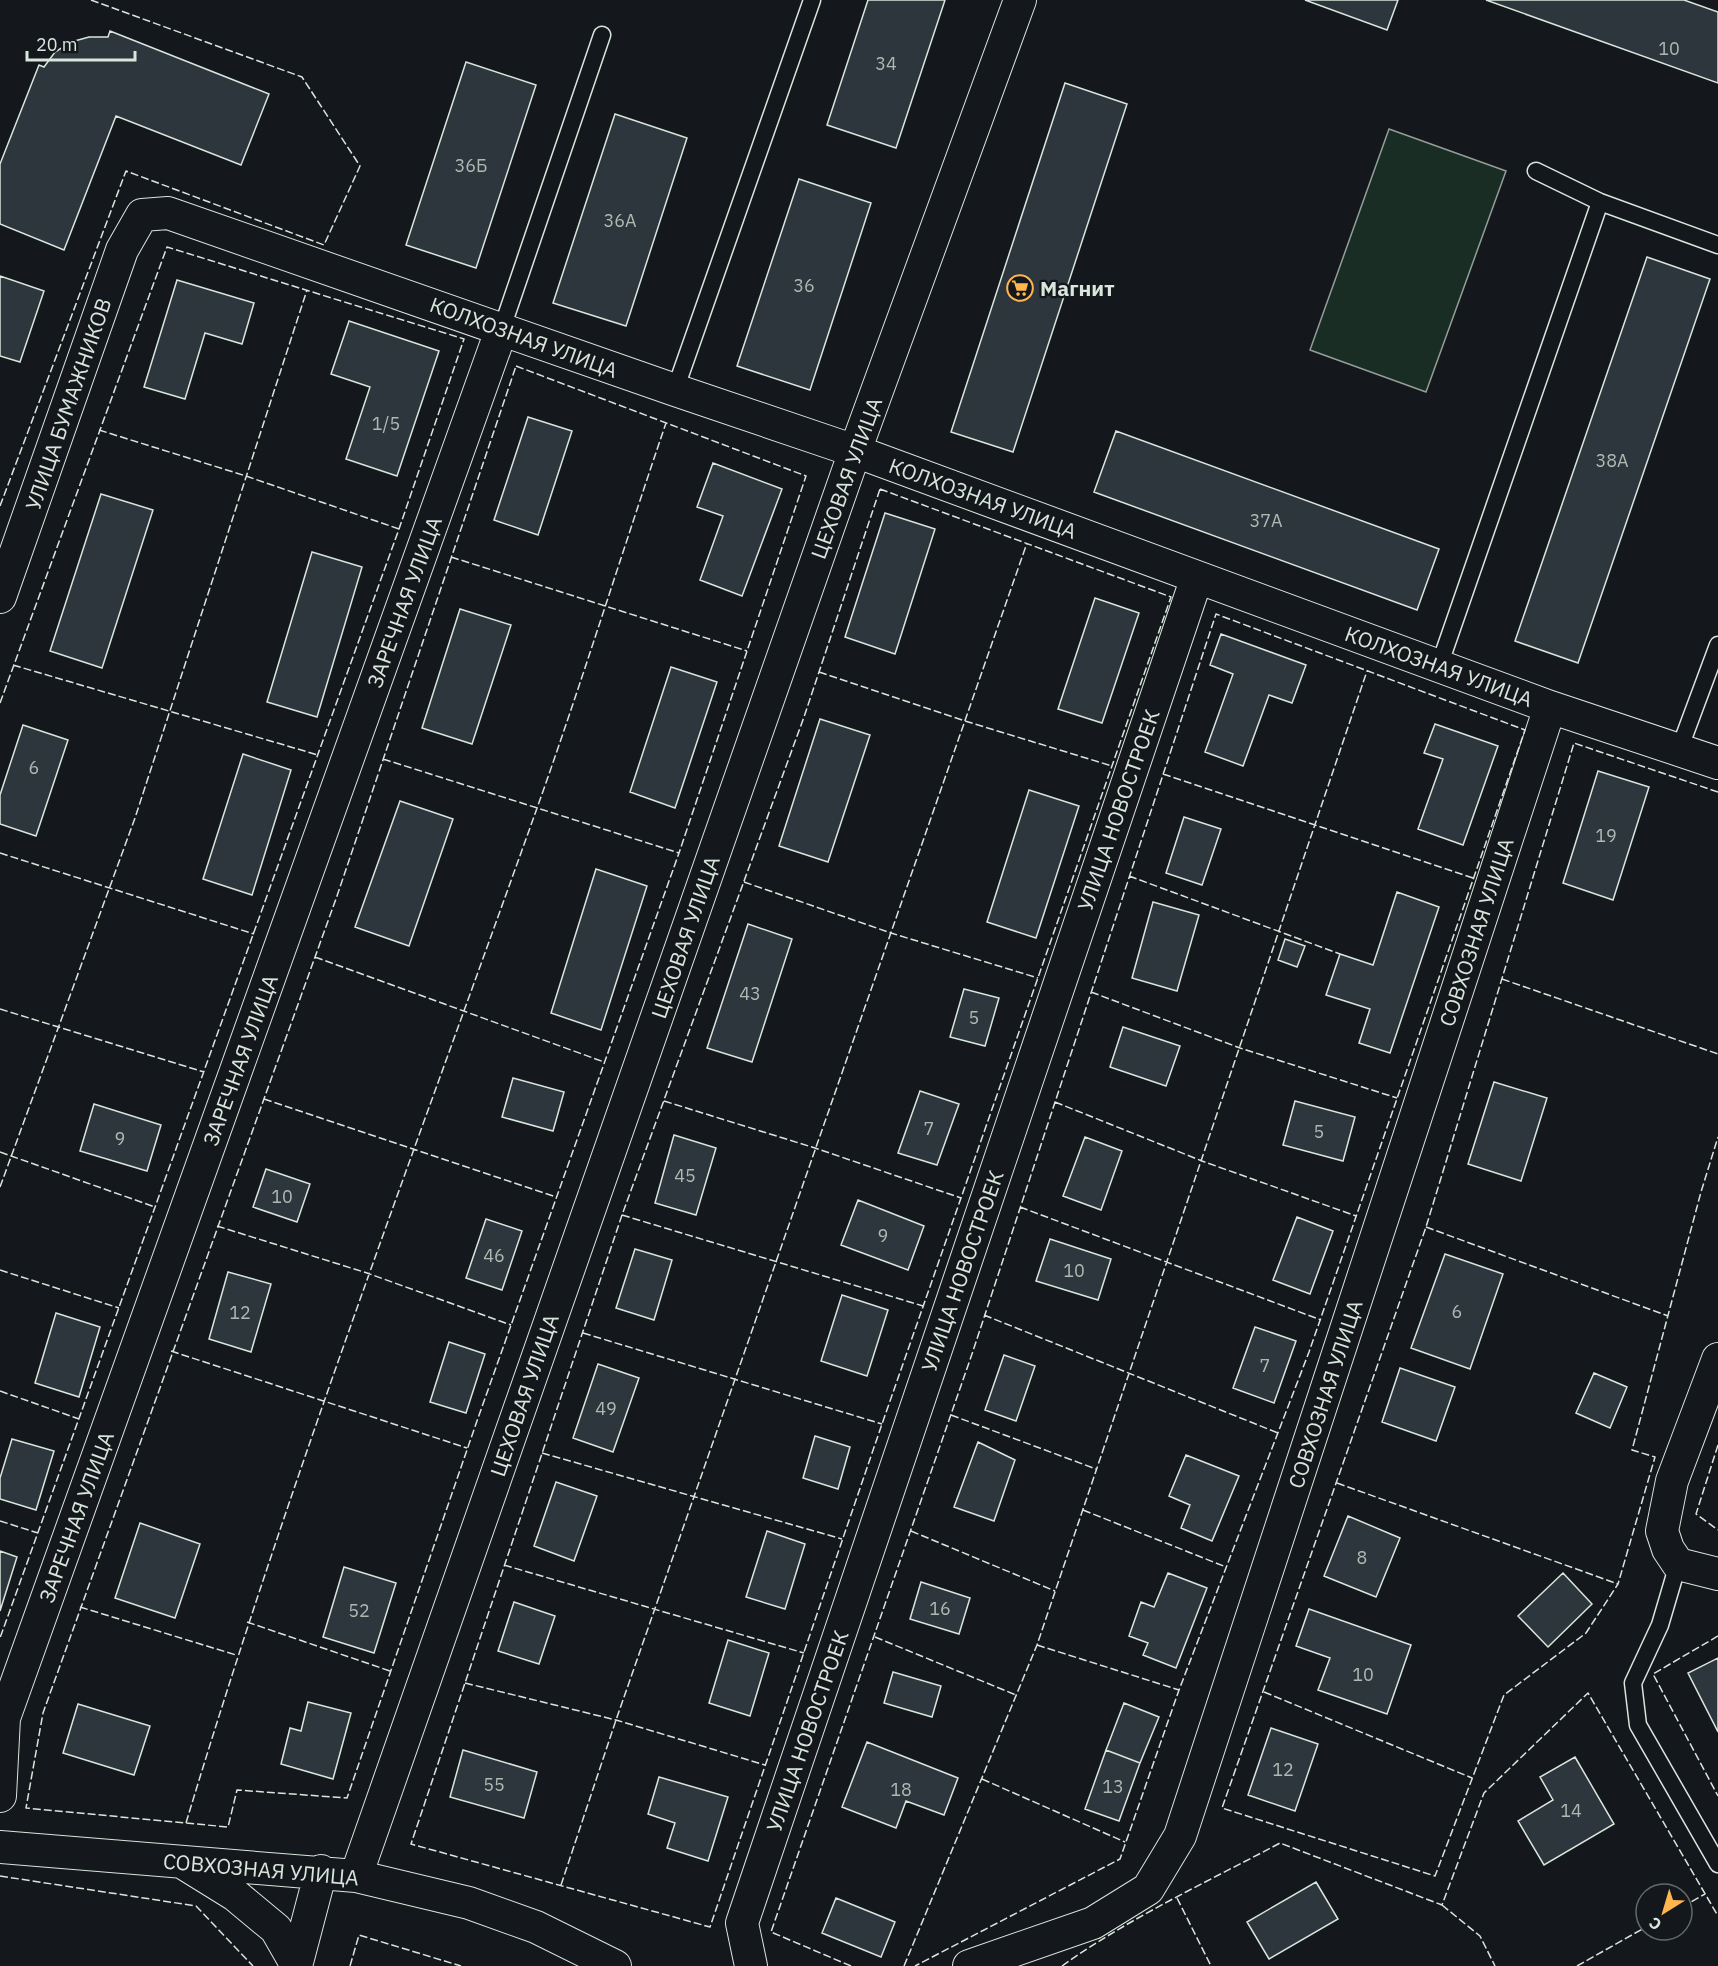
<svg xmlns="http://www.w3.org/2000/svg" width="1718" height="1966" font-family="'IBM Plex Sans',sans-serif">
	<rect width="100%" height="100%" fill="#14181c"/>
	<!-- green -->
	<path fill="#1a2d24" stroke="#939e99" stroke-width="1.5" d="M 1389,129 L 1506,171 L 1426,392 L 1310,350 Z"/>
	<!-- building -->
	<path fill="#2c363c" stroke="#d8e6dc" stroke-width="1.5" d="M 868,0 L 945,0 L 896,148 L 827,125 Z
		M 1305,0 L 1398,0 L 1387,30 Z
		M 1486,0 L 1684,0 L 1718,12 L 1718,83 Z
		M 110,31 L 269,94 L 241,165 L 116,116 L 64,250 L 0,224 L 0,164 L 39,65 L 44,67 L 55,52 L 71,42 L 89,37 L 108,37 Z
		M 466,62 L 536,85 L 476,268 L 406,245 Z
		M 1065,83 L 1127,104 L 1013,452 L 951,432 Z
		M 615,114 L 687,138 L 626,326 L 553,303 Z
		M 799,179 L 871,203 L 810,390 L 737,366 Z
		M 1647,257 L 1710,279 L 1578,663 L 1515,641 Z
		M 0,276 L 44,291 L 20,362 L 0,356 Z
		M 177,280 L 254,303 L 242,344 L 205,333 L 185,399 L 144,387 Z
		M 349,321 L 439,351 L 397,476 L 346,459 L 370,387 L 331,374 Z
		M 528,417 L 572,431 L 538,535 L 494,520 Z
		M 1116,431 L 1439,549 L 1417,610 L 1094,492 Z
		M 713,463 L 782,489 L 742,596 L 700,580 L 723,516 L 697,507 Z
		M 101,494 L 153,510 L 102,668 L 50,651 Z
		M 885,513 L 935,529 L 895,654 L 845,637 Z
		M 312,552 L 362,567 L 317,717 L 267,702 Z
		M 1095,598 L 1139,613 L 1102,723 L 1058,709 Z
		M 460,609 L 511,625 L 472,744 L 422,728 Z
		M 1221,634 L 1306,665 L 1292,703 L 1269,695 L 1243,766 L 1205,752 L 1233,674 L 1210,665 Z
		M 671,667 L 717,682 L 675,808 L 630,792 Z
		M 820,719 L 870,735 L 828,862 L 779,846 Z
		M 1435,724 L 1498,746 L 1463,845 L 1418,829 L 1443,759 L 1424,753 Z
		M 23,725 L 68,740 L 36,836 L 0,824 L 0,795 Z
		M 243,754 L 291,770 L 252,895 L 203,879 Z
		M 1598,771 L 1649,787 L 1613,900 L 1563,883 Z
		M 1029,790 L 1079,806 L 1036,938 L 987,922 Z
		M 400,801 L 453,819 L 409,946 L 355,927 Z
		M 1184,817 L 1221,829 L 1202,885 L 1166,873 Z
		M 596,869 L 647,886 L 601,1030 L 551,1013 Z
		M 1397,892 L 1439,907 L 1390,1053 L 1359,1043 L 1370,1009 L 1326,995 L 1340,954 L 1373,965 Z
		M 1153,902 L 1199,915 L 1177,991 L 1132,978 Z
		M 748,924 L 792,939 L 752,1062 L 707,1048 Z
		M 1285,939 L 1305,946 L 1297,967 L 1278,960 Z
		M 964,989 L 999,998 L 985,1046 L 950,1037 Z
		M 1123,1027 L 1180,1046 L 1166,1086 L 1110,1067 Z
		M 513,1078 L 564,1092 L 553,1131 L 502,1117 Z
		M 1494,1082 L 1547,1098 L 1521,1181 L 1468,1164 Z
		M 920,1091 L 959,1104 L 937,1165 L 898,1153 Z
		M 1295,1101 L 1355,1117 L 1343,1161 L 1283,1145 Z
		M 94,1104 L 161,1125 L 147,1171 L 80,1151 Z
		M 674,1135 L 716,1148 L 696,1215 L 655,1203 Z
		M 1085,1137 L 1122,1151 L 1101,1210 L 1063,1196 Z
		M 266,1169 L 310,1184 L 297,1222 L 253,1207 Z
		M 858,1200 L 924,1226 L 908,1270 L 841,1245 Z
		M 1297,1217 L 1333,1231 L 1310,1294 L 1273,1280 Z
		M 486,1219 L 522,1231 L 502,1290 L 466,1278 Z
		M 1050,1239 L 1111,1259 L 1098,1300 L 1036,1281 Z
		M 635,1249 L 672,1260 L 654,1320 L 616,1308 Z
		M 1445,1254 L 1503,1274 L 1470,1369 L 1411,1348 Z
		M 228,1272 L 271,1284 L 251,1352 L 209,1339 Z
		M 842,1295 L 888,1310 L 867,1376 L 821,1361 Z
		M 56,1313 L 100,1327 L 79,1397 L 35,1383 Z
		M 1255,1327 L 1296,1341 L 1274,1403 L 1233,1388 Z
		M 449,1342 L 485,1354 L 466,1413 L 430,1402 Z
		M 1004,1355 L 1035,1366 L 1016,1421 L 985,1410 Z
		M 598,1364 L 639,1378 L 613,1452 L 573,1438 Z
		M 1400,1368 L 1455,1387 L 1436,1441 L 1382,1422 Z
		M 1594,1373 L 1627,1387 L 1610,1428 L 1576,1413 Z
		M 815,1436 L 850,1447 L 838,1489 L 803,1478 Z
		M 12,1439 L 54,1451 L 36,1510 L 0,1499 L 0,1478 Z
		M 978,1442 L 1015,1460 L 994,1521 L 954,1507 Z
		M 1186,1455 L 1239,1476 L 1212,1541 L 1181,1528 L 1190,1505 L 1169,1496 Z
		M 556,1482 L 597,1496 L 574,1561 L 534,1546 Z
		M 1348,1516 L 1400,1538 L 1376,1597 L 1324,1576 Z
		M 140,1523 L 200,1544 L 175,1618 L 115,1598 Z
		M 767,1531 L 805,1544 L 785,1609 L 746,1597 Z
		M 0,1551 L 17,1557 L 0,1611 Z
		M 344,1567 L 396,1583 L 374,1653 L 323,1637 Z
		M 1168,1573 L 1207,1588 L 1176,1668 L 1143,1655 L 1148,1643 L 1129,1636 L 1141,1602 L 1154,1607 Z
		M 1563,1573 L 1592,1604 L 1548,1647 L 1518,1616 Z
		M 921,1582 L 970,1598 L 959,1634 L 910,1619 Z
		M 514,1602 L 555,1616 L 539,1664 L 498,1651 Z
		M 1309,1609 L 1411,1645 L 1387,1714 L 1318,1690 L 1330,1658 L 1296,1646 Z
		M 728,1640 L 769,1653 L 750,1716 L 709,1703 Z
		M 1718,1658 L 1718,1732 L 1688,1673 Z
		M 893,1672 L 941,1686 L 932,1717 L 884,1703 Z
		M 308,1702 L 351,1713 L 333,1779 L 281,1764 L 290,1728 L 301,1731 Z
		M 1124,1703 L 1159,1717 L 1140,1763 L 1106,1750 Z
		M 78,1704 L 150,1726 L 134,1775 L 63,1753 Z
		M 1271,1728 L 1318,1744 L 1295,1811 L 1248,1795 Z
		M 867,1742 L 958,1778 L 944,1815 L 906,1801 L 896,1828 L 842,1807 Z
		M 463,1750 L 537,1772 L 524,1818 L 450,1797 Z
		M 1106,1750 L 1140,1763 L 1119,1821 L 1085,1809 Z
		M 1575,1757 L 1614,1824 L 1544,1865 L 1518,1821 L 1553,1800 L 1540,1777 Z
		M 659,1777 L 728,1797 L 708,1861 L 667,1848 L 675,1823 L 648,1814 Z
		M 1316,1882 L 1338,1919 L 1269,1959 L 1247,1922 Z
		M 836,1898 L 895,1922 L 881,1957 L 822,1933 Z"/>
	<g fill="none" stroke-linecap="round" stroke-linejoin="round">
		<!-- service casing -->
		<g stroke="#d8e6dc" stroke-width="19">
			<path id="service" d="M 1536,171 L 1600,202 L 1718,245
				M 502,328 L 602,35
				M 675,390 L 812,0
				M 1439,666 L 1600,202
				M 1679,750 L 1718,645
				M 1678,1564 L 1660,1625 L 1633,1683 L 1638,1725 L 1718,1864"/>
		</g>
		<!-- minor casing -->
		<g stroke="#d8e6dc" stroke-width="34">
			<path id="minor" d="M 0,597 L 122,250 L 142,215 L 168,213 L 675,390 L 855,451 L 1550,707 L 1718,763
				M 1718,1359 L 1672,1481 L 1662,1531 L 1668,1549 L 1678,1564 L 1718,1574
				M 0,1796 L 4,1718 L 502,328
				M 0,1847 L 356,1876 L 469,1903 L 536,1927 L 615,1966
				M 185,1864 L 235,1895 L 276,1929 L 296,1964
				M 356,1876 L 855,451 L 1020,0
				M 296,1966 L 321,1871
				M 751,1966 L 742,1923 L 1197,577
				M 969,1966 L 1093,1923 L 1148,1889 L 1180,1836 L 1550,707"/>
		</g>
		<!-- service -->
		<use href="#service" stroke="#14181c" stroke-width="16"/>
		<!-- minor -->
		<use href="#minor" stroke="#14181c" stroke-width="32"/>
		<!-- fence -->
		<path stroke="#d8e6dc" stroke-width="1.5" stroke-dasharray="8 3" stroke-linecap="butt" d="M 516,366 L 806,476 L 679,853 L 478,1418 L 347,1798 L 237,1790 L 228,1827 L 26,1808 L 43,1713 L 337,896 Z
			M 99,430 L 246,476 L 399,529
			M 880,489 L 1171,597 L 882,1424 L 710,1927 L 411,1844 L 622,1215 L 804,717 Z
			M 0,506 L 126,171 L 324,245 L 360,166 L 302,77 L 91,0
			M 451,557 L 747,651
			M 13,665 L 318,755
			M 819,672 L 965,721 L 1112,766
			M 0,703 L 167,247 L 464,339 L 399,529 L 0,1638
			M 383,759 L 679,853
			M 1163,774 L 1473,878
			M 1718,792 L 1574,743 L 1426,1227 L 1222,1808 L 1435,1876 L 1504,1695 L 1586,1633 L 1618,1584 L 1655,1457 L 1632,1450 L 1701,1192 L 1718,1137
			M 0,853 L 254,934
			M 1129,876 L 1340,954
			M 744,882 L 891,933 L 1038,978
			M 315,957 L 604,1062
			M 1502,979 L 1718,1054
			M 1091,992 L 1240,1048 L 1397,1098
			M 0,1009 L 204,1072
			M 264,1099 L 556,1197
			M 664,1101 L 815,1148 L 961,1198
			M 1055,1102 L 1202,1161 L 1356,1216
			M 0,1152 L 155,1207
			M 0,1187 L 135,818 L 307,290
			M 1020,1207 L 1321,1320
			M 622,1215 L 923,1306
			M 217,1226 L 367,1273 L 511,1325
			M 1426,1227 L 1668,1316
			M 0,1270 L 119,1308
			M 984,1315 L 1278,1433
			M 583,1333 L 882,1424
			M 171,1351 L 467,1448
			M 0,1391 L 79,1419
			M 951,1415 L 1096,1469
			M 1718,1445 L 1696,1514 L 1718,1530
			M 542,1453 L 842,1539
			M 1337,1483 L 1618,1584
			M 1083,1510 L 1226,1567
			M 0,1521 L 38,1533
			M 911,1531 L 1055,1591
			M 504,1565 L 804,1653
			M 80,1607 L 236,1655
			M 247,1622 L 390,1671
			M 1718,1636 L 1653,1674 L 1718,1796
			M 875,1637 L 1016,1695
			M 1037,1645 L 1179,1690
			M 465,1683 L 616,1720 L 765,1765
			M 1264,1692 L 1472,1778
			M 982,1779 L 1125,1842
			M 186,1823 C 289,1481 416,1147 536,811 C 582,682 622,552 666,423
			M 0,1876 L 196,1906 L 253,1966
			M 561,1885 L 616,1720 L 1027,543
			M 1177,1898 L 1211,1966
			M 1442,1905 L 1480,1936 L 1495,1966
			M 1682,1907 L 1705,1894
			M 350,1966 L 359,1935 L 461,1966
			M 851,1966 L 771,1932 L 972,1354 L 1216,614 L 1525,730 L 1309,1352 L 1179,1690 L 1120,1859 L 915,1966
			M 904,1966 L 1037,1645 L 1367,671
			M 1062,1966 C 1129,1918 1207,1882 1280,1843 L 1442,1905 L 1484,1793 L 1588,1693 L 1718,1916
			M 1577,1966 L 1646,1927"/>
	</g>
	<!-- icons -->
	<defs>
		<g id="supermarket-ring" transform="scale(1.35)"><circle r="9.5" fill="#14181c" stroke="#ffb74d" stroke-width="1.5"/><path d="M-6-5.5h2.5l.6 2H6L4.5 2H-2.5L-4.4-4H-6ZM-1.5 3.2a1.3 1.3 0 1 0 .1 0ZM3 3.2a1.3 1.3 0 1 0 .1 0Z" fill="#ffb74d"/></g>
	</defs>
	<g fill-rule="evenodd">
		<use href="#supermarket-ring" x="1020" y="288"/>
	</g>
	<g text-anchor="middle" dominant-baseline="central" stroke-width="4.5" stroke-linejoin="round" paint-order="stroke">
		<!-- number labels -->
		<g font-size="18" fill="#adbab4">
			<text x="1669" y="48">10</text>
			<text x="886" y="63">34</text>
			<text x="471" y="165">36Б</text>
			<text x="620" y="220">36А</text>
			<text x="804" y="285">36</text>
			<text x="386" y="423">1/5</text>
			<text x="1612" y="460">38А</text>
			<text x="1266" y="520">37А</text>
			<text x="34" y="767">6</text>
			<text x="1606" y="835">19</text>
			<text x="750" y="993">43</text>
			<text x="974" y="1017">5</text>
			<text x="929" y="1128">7</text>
			<text x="1319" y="1131">5</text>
			<text x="120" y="1138">9</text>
			<text x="685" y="1175">45</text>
			<text x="282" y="1196">10</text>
			<text x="883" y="1235">9</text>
			<text x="494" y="1255">46</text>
			<text x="1074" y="1270">10</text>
			<text x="1457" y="1311">6</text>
			<text x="240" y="1312">12</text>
			<text x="1265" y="1365">7</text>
			<text x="606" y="1408">49</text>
			<text x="1362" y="1557">8</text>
			<text x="940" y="1608">16</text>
			<text x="359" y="1610">52</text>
			<text x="1363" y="1674">10</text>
			<text x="1283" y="1769">12</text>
			<text x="494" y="1784">55</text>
			<text x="1113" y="1786">13</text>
			<text x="901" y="1789">18</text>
			<text x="1571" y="1810">14</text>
		</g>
		<!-- poi labels -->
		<g font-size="21" font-weight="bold" fill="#d8e6dc" stroke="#14181c" text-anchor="start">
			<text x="1040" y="288">Магнит</text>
		</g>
		<!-- street labels -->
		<g font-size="21" fill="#d8e6dc" stroke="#14181c">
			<text transform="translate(524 337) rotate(20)">КОЛХОЗНАЯ УЛИЦА</text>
			<text transform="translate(68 404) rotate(-71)">УЛИЦА БУМАЖНИКОВ</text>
			<text transform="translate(846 478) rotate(-70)">ЦЕХОВАЯ УЛИЦА</text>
			<text transform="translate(983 498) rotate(20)">КОЛХОЗНАЯ УЛИЦА</text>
			<text transform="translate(404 602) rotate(-70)">ЗАРЕЧНАЯ УЛИЦА</text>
			<text transform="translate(1439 666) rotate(20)">КОЛХОЗНАЯ УЛИЦА</text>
			<text transform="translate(1118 810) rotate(-71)">УЛИЦА НОВОСТРОЕК</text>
			<text transform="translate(1476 932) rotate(-72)">СОВХОЗНАЯ УЛИЦА</text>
			<text transform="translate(685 937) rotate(-71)">ЦЕХОВАЯ УЛИЦА</text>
			<text transform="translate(240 1060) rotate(-70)">ЗАРЕЧНАЯ УЛИЦА</text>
			<text transform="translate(962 1271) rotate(-71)">УЛИЦА НОВОСТРОЕК</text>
			<text transform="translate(1325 1394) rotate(-72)">СОВХОЗНАЯ УЛИЦА</text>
			<text transform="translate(524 1395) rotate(-71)">ЦЕХОВАЯ УЛИЦА</text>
			<text transform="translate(76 1517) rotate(-70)">ЗАРЕЧНАЯ УЛИЦА</text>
			<text transform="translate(807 1731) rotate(-71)">УЛИЦА НОВОСТРОЕК</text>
			<text transform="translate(261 1869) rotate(5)">СОВХОЗНАЯ УЛИЦА</text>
		</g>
	</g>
	<!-- north arrow -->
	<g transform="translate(1664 1912) rotate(217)"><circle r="28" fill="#14181c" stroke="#626a69" stroke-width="1.5"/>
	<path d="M0-4.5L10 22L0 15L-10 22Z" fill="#ffb74d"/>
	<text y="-9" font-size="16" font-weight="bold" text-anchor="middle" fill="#d8e6dc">С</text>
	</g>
	<!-- scale -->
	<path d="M27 51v9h108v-9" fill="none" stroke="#d8e6dc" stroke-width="3"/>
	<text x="36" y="51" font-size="18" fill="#d8e6dc" stroke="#14181c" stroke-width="4.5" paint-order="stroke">20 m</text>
</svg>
